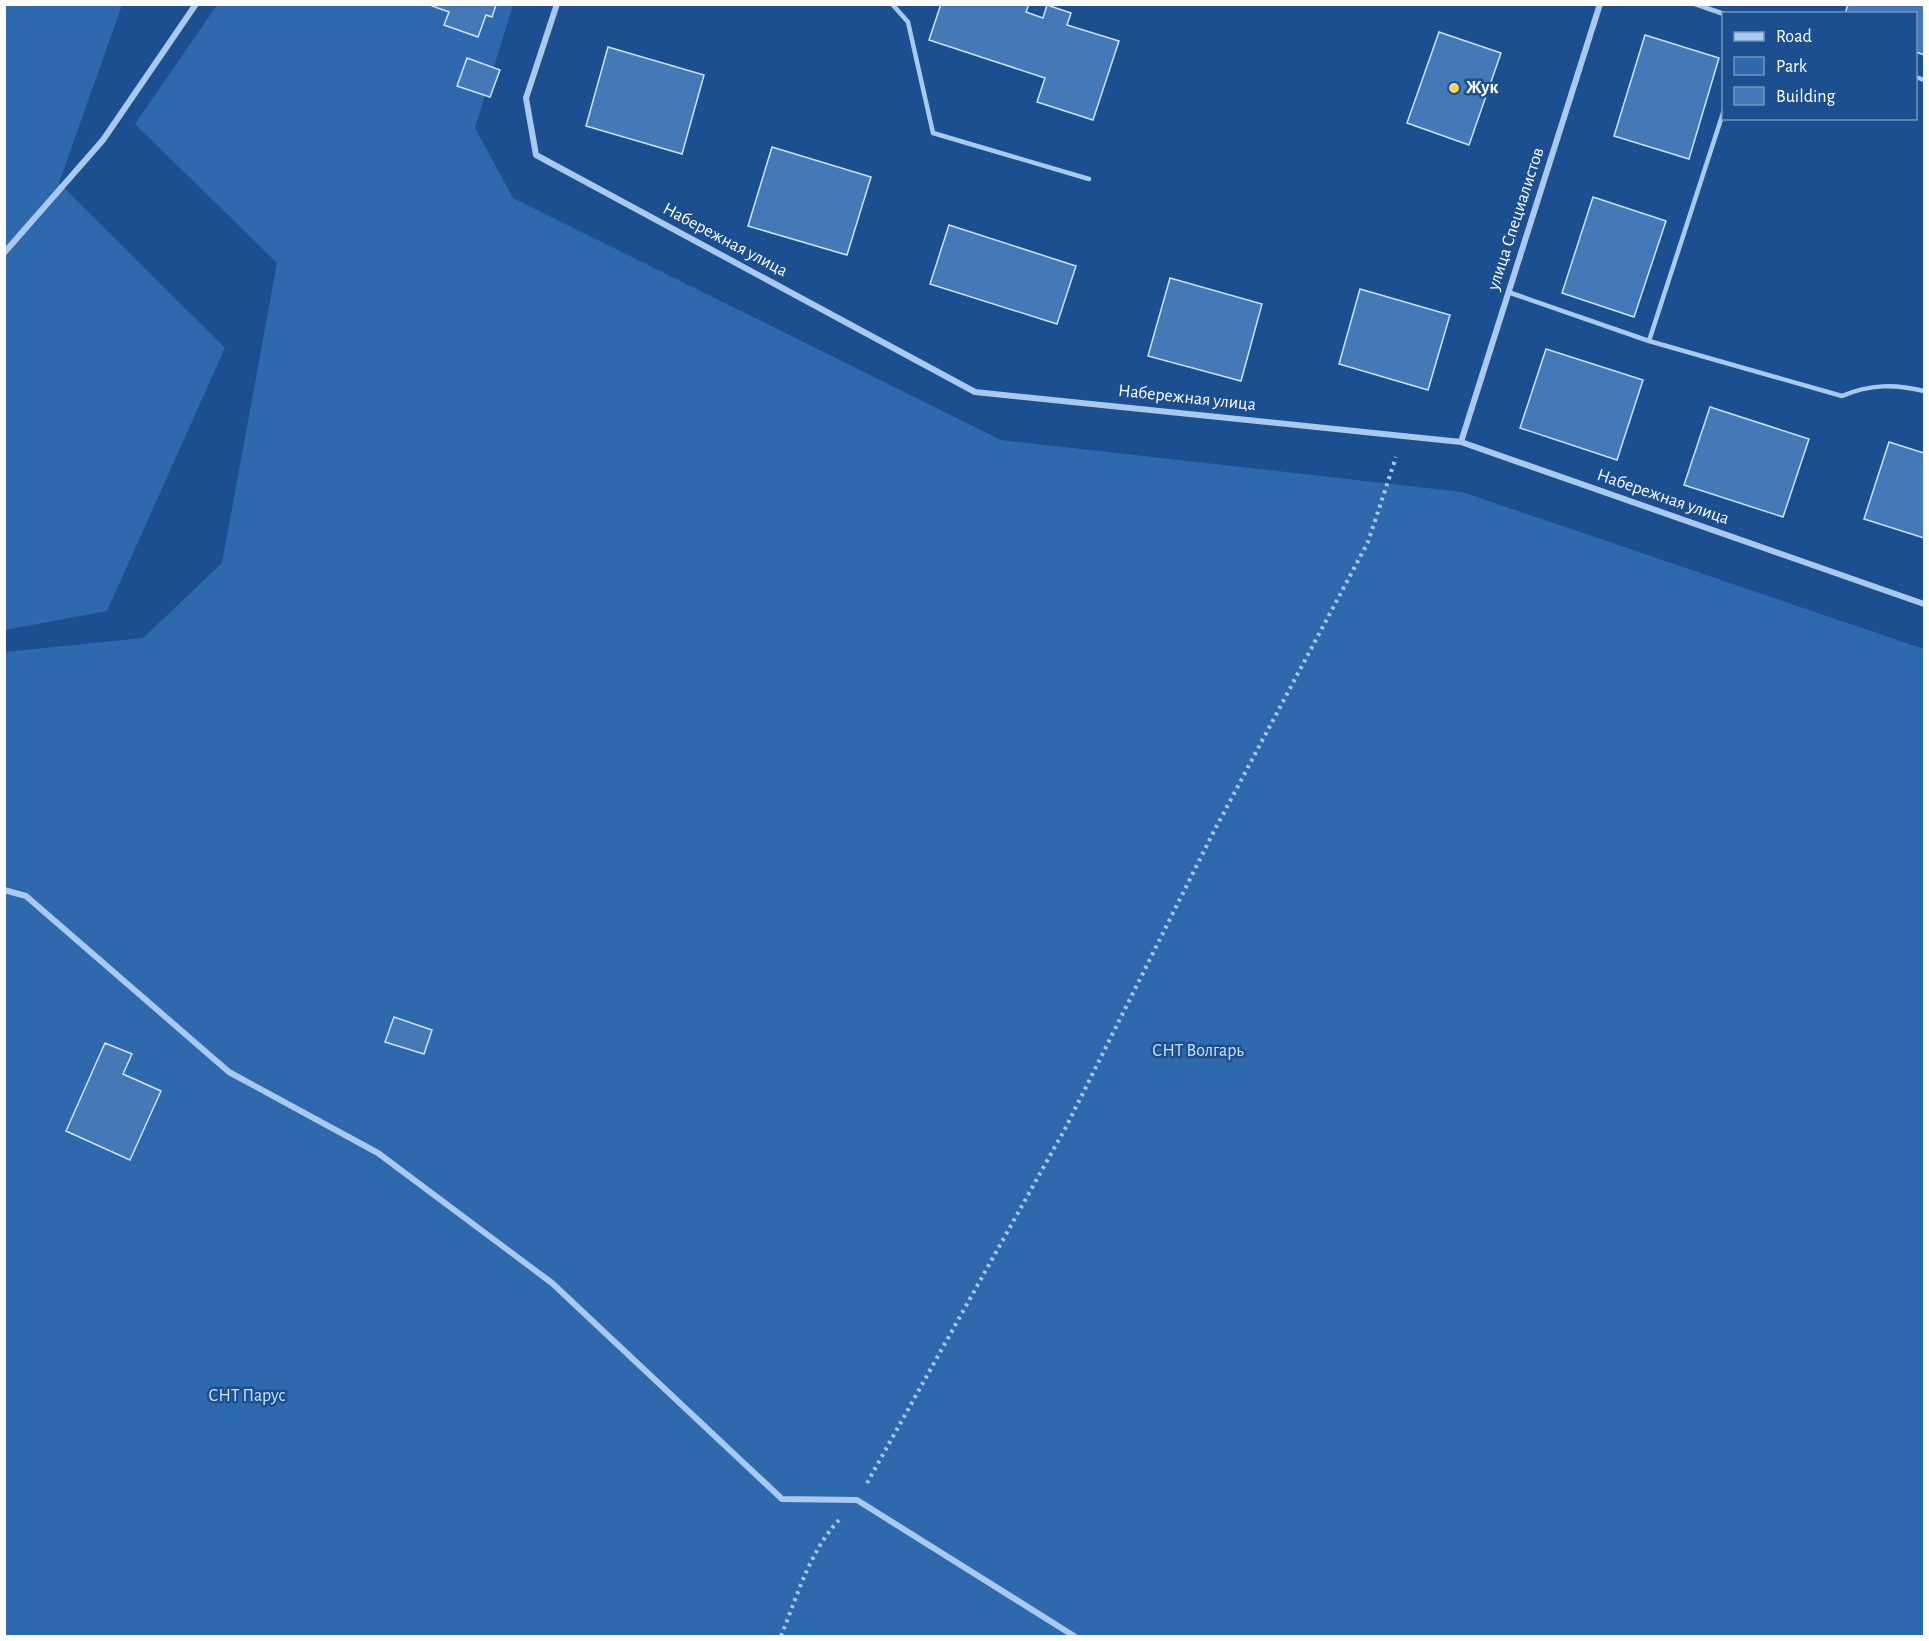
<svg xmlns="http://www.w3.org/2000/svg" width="1929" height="1641" font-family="'Alegreya Sans',sans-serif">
	<rect width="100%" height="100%" fill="#1b4f8f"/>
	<!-- green -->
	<path fill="#2e69ad" d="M 5,5 L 122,5 L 59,183 L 225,348 L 107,611 L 5,630 Z
		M 217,5 L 513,5 L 475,128 L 513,198 L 1001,440 L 1462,492 L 1924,649 L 1924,1636 L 5,1636 L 5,652 L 143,638 L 222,563 L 277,263 L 135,124 Z"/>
	<!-- building -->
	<path fill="#4478b7" stroke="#cfe3fa" stroke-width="1.5" d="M 432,4 L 494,4 L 496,5 L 492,17 L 486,15 L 478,37 L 444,25 L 449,12 L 432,6 Z
		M 941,4 L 1029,4 L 1026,12 L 1043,18 L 1047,5 L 1071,13 L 1067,25 L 1119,41 L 1093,120 L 1037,102 L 1045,78 L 929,40 Z
		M 1848,4 L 1924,4 L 1924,55 L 1916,52 L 1916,14 L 1845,14 Z
		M 1439,32 L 1501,53 L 1469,145 L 1407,123 Z
		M 1645,35 L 1719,58 L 1689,159 L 1614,136 Z
		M 608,47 L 704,75 L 682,154 L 586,126 Z
		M 467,58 L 500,70 L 490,97 L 457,86 Z
		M 772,147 L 871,177 L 847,255 L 748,226 Z
		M 1593,197 L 1666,221 L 1634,317 L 1562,293 Z
		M 949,225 L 1076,266 L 1057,324 L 930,284 Z
		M 1170,278 L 1262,304 L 1241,381 L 1148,356 Z
		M 1360,289 L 1450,315 L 1428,390 L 1339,364 Z
		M 1546,349 L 1643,380 L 1617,460 L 1520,428 Z
		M 1710,407 L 1809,439 L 1783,517 L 1684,485 Z
		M 1889,442 L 1924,453 L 1924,538 L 1864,519 Z
		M 394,1017 L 432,1030 L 424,1054 L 385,1042 Z
		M 105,1043 L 132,1054 L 123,1074 L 161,1091 L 130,1160 L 66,1131 Z"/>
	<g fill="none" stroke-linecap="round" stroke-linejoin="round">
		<!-- path -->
		<path stroke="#a9c9ee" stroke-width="4" stroke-dasharray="3 4.5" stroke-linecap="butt" d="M 867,1483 L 1066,1127 L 1213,833 L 1368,542 L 1396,457
			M 781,1636 C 797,1597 809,1552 839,1520"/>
		<!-- lane -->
		<path stroke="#a9c9ee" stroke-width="4.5" d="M 892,4 L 908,22 L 933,133 L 1089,179
			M 1695,4 L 1724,14
			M 1916,77 L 1924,80
			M 1508,292 L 1649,341 L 1842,396 C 1870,384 1895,384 1924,391
			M 1649,341 L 1724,110"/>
		<!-- street -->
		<path stroke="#a9c9ee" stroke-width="6" d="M 557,4 L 526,98 L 536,155 L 975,392 L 1461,442 L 1924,604
			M 4,253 L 103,140 L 196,4
			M 1461,442 L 1600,4
			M 4,890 L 26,896 L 229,1072 L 378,1153 L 552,1283 L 782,1499 L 857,1500 L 1074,1636"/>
	</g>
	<!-- markers -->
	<circle fill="#ffd166" stroke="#1b4f8f" stroke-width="2" cx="1454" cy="88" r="6"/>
	<g text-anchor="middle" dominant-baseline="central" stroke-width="5" stroke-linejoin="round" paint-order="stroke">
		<!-- poi labels -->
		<g font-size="18" font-weight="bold" fill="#fff" stroke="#1b4f8f" text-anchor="start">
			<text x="1466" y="88">Жук</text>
		</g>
		<!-- street labels -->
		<g font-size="18" fill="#fff" stroke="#1b4f8f">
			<text transform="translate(1516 219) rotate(-72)">улица Специалистов</text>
			<text transform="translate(725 240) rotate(28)">Набережная улица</text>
			<text transform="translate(1187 398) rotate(6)">Набережная улица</text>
			<text transform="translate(1663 497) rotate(19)">Набережная улица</text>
		</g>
		<!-- park labels -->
		<g font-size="18" fill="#cfe3fa" stroke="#1b4f8f">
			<text x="1198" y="1051">СНТ Волгарь</text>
			<text x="247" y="1396">СНТ Парус</text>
		</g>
	</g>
	<!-- border -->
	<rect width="1929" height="1641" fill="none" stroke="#ffffff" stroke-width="12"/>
	<!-- legend -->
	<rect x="1722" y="12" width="195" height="108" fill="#1b4f8f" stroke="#7695bc" stroke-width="1.5"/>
	<rect x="1734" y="32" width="30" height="9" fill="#a9c9ee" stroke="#7695bc" stroke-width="1.5"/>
	<text x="1776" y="42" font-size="18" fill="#ffffff">Road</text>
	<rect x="1734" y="57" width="30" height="18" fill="#2e69ad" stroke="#7695bc" stroke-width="1.5"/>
	<text x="1776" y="72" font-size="18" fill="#ffffff">Park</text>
	<rect x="1734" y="87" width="30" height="18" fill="#4478b7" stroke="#7695bc" stroke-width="1.5"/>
	<text x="1776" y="102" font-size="18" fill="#ffffff">Building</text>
</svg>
